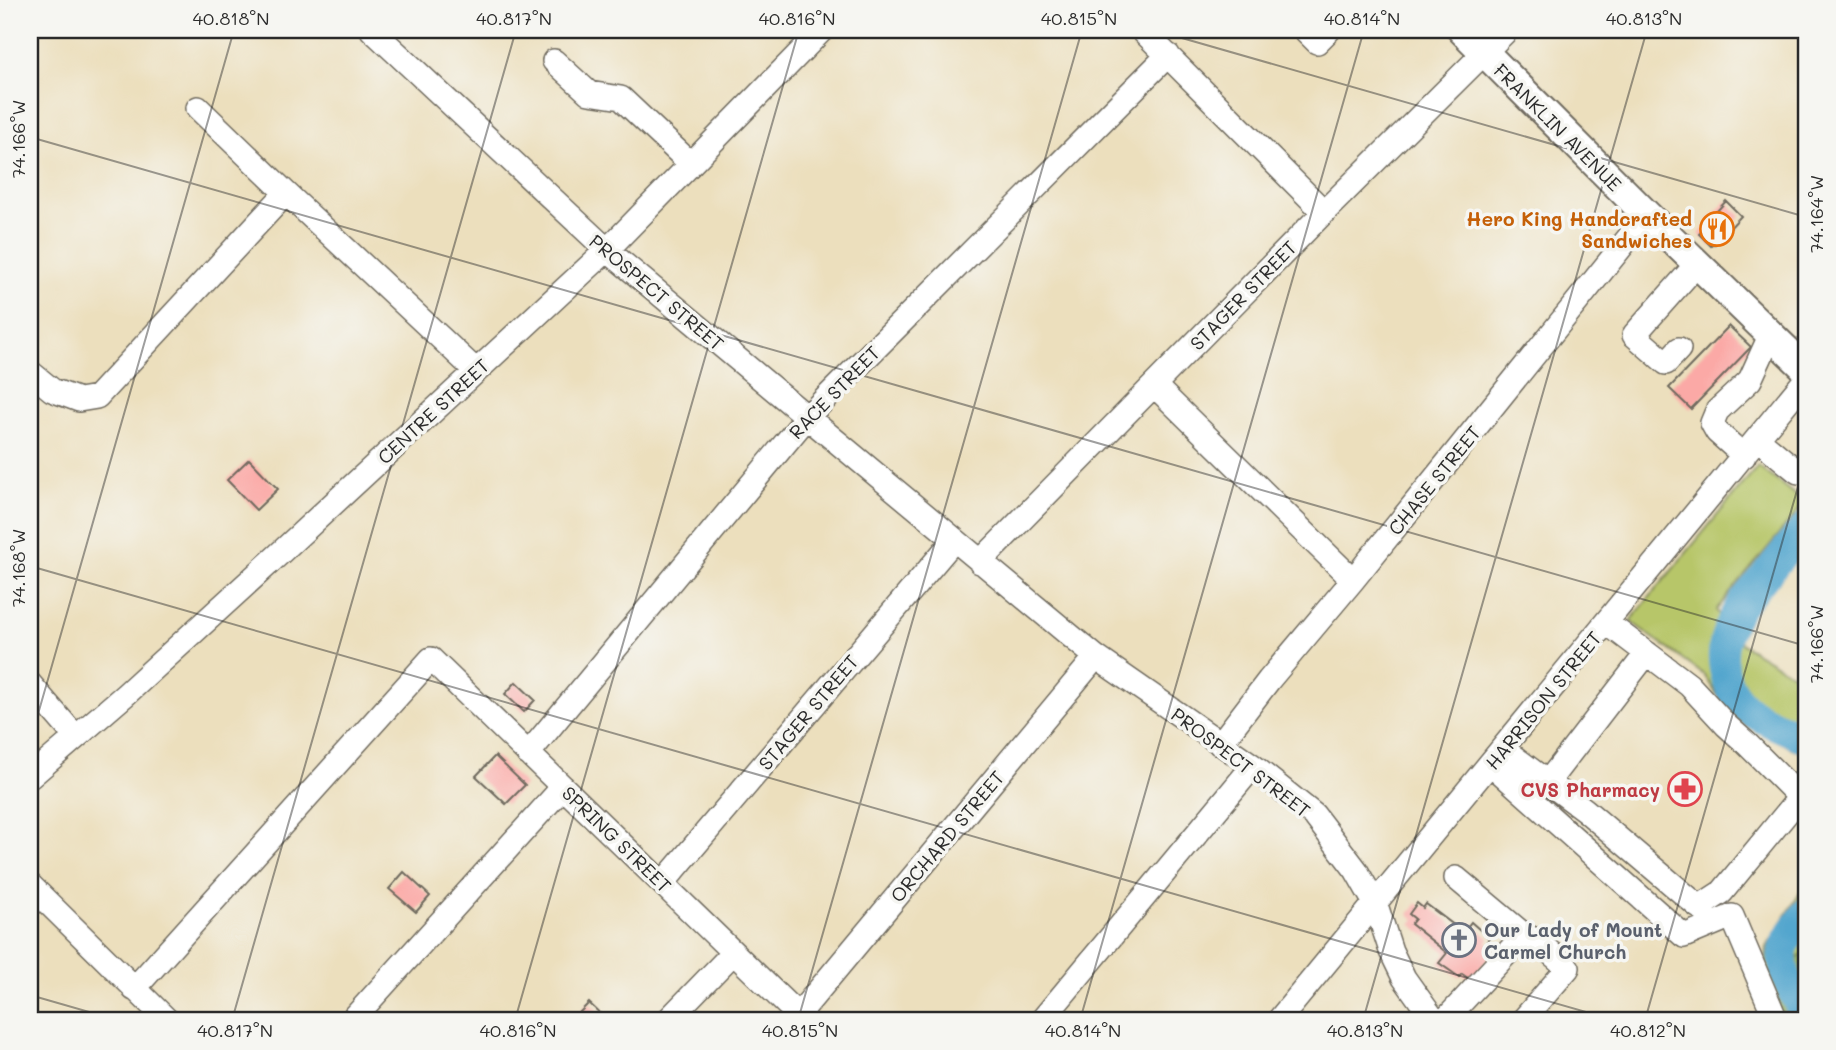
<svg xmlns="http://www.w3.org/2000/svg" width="1836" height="1050" font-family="Mali,sans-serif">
	<rect width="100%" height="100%" fill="#f6f6f2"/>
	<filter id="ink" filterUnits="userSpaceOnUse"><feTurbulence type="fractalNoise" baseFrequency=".0143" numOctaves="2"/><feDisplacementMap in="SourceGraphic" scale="14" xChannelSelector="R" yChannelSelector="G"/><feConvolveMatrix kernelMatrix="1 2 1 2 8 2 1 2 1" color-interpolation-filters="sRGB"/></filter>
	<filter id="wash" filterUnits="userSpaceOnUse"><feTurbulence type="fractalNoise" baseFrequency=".00686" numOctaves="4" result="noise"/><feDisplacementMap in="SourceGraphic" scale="28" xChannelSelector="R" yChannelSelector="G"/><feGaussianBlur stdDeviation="1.57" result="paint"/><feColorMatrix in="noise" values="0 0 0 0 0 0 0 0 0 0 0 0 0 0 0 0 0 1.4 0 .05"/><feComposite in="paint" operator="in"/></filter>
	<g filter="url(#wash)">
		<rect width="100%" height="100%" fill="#ecdfbd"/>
		<!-- green -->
		<path fill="#b7c669" stroke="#71784a" stroke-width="2" d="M 1758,466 L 1805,503 L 1716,610 L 1742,644 L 1806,682 L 1806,755 L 1733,719 L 1704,675 L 1630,621 Z
			M 1806,883 L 1806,953 L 1764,976 L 1767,947 Z"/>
		<!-- forest -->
		<path fill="#91ab5d" stroke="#5e6b44" stroke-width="2" d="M 1806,953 L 1806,1020 L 1782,1020 L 1764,976 Z"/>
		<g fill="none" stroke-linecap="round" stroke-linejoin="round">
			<!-- river -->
			<path stroke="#52a6ce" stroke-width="30" d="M 1806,527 C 1791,544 1776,562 1762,580 C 1751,592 1740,604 1733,619 C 1716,650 1720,687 1749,710 C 1765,723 1788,729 1806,739
				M 1806,913 C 1799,924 1786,937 1783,950 C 1779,973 1796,998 1806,1017"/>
		</g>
		<g id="blocks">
			<!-- building -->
			<path fill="#fba9a6" d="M 1726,201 L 1741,216 L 1715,244 L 1714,243 L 1711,246 L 1699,234 L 1709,223 L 1708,221 Z
				M 1729,326 L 1751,347 L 1691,409 L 1669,388 Z
				M 249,459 L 278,489 L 256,510 L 227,480 Z
				M 516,682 L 535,700 L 524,712 L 505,694 Z
				M 495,756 L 525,785 L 506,804 L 476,776 Z
				M 404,872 L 430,896 L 416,912 L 389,889 Z
				M 1417,903 L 1423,908 L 1426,904 L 1463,932 L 1471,922 L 1489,938 L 1487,942 L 1496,949 L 1471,980 L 1462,974 L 1459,977 L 1439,963 L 1447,953 L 1411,924 L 1415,919 L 1409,914 Z
				M 589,1003 L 607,1020 L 581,1020 L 576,1016 Z"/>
		</g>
	</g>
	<g filter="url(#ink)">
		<use href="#blocks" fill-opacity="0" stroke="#6f6a5e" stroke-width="2"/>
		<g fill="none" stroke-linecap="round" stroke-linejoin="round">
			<!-- minor casing -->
			<g stroke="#6f6a5e" stroke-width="26">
				<path id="minor" d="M 372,30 L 607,250 L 807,417 L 1096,657 L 1253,766 L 1314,815 L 1356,870 L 1376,905 L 1391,951 L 1404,978 L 1434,1020
					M 1142,30 L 1324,212
					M 1305,30 L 1317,42 L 1329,30
					M 554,61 L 589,93 L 621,98 L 691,164
					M 198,108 L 286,193 L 476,371
					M 1679,349 L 1666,363 L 1634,335 L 1697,264
					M 30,372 L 52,390 L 79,400 L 97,397 L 286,193
					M 1154,385 L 1353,580
					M 1758,439 L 1798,472 L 1806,472
					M 1744,456 L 1717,432 L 1712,423 L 1717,411 L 1750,380 L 1770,336
					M 980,562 L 1324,212 L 1507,30
					M 30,684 L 75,736
					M 1220,744 L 1269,680 L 1353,580 L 1647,215
					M 1503,749 L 1585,810 L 1699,907 L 1722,892 L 1800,797 L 1746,743 L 1726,725 L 1689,685 L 1607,623
					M 528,754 L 807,417 L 1168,55
					M 1491,764 L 1684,936 L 1732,916 L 1776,1020
					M 30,777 L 125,695 L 278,555 L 607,250 L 822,30
					M 1547,783 L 1647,653
					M 1456,878 L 1524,935 L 1536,940 L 1568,968 L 1523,1020
					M 663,883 L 954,540
					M 30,885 L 167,1020
					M 134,989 L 431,659 L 803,1020
					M 798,1015 L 1096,657
					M 352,1020 L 563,787
					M 668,1020 L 733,953
					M 1042,1020 L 1253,766
					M 1279,1020 L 1806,379
					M 1445,1020 L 1524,935"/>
			</g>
			<!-- major casing -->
			<g stroke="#6f6a5e" stroke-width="32">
				<path id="major" d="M 1462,30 L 1647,215 L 1806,369"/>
			</g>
			<!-- minor -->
			<use href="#minor" stroke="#fff" stroke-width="23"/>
			<!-- major -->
			<use href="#major" stroke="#fff" stroke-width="28"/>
		</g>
	</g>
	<!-- ticks -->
	<path fill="none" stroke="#2b2b2b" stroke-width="2" stroke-opacity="0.45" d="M 1154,30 L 1806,217M 30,137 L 1806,646M 30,566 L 1614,1020M 30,742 L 234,30M 30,995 L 117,1020M 232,1020 L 516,30M 515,1020 L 799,30M 798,1020 L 1082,30M 1080,1020 L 1364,30M 1363,1020 L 1647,30M 1645,1020 L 1806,459"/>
	<!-- icons -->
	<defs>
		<g id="restaurant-ring" transform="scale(1.75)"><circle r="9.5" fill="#f6f6f2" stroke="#e8710a" stroke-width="1.5"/><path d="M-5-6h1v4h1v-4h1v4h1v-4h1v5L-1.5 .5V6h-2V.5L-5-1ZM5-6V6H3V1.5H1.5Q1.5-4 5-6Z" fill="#e8710a"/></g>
		<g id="pharmacy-ring" transform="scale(1.75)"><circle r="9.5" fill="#f6f6f2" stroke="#e0444e" stroke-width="1.5"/><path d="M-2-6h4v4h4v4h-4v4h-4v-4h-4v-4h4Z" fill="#e0444e"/></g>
		<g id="church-ring" transform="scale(1.75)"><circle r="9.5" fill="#f6f6f2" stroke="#6b7280" stroke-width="1.5"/><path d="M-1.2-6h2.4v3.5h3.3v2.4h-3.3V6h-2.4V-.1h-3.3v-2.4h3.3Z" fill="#6b7280"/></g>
	</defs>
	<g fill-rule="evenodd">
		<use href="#restaurant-ring" x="1717" y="229"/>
		<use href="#pharmacy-ring" x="1685" y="789"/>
		<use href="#church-ring" x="1459" y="940"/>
	</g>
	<g text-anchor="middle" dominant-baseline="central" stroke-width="7" stroke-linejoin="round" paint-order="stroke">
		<!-- street labels -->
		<g font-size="19" fill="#2b2b2b" stroke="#f6f6f2">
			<text transform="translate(1558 127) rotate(45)">FRANKLIN AVENUE</text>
			<text transform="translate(657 292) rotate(40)">PROSPECT STREET</text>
			<text transform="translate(1243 295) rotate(-46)">STAGER STREET</text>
			<text transform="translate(834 392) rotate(-46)">RACE STREET</text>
			<text transform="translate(433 411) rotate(-43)">CENTRE STREET</text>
			<text transform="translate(1434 480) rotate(-51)">CHASE STREET</text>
			<text transform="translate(1543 700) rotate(-51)">HARRISON STREET</text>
			<text transform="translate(808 712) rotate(-50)">STAGER STREET</text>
			<text transform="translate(1241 762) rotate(37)">PROSPECT STREET</text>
			<text transform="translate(947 836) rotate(-50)">ORCHARD STREET</text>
			<text transform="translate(617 839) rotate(44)">SPRING STREET</text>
		</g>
		<!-- food labels -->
		<g font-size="19" font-weight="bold" fill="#c56008" stroke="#f6f6f2" text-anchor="end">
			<text x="1692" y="218">Hero King Handcrafted<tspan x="1692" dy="22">Sandwiches</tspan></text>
		</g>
		<!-- health labels -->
		<g font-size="19" font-weight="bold" fill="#be3a42" stroke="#f6f6f2" text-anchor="end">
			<text x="1660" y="789">CVS Pharmacy</text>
		</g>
		<!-- worship labels -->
		<g font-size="19" font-weight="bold" fill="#5b616d" stroke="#f6f6f2" text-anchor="start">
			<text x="1484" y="929">Our Lady of Mount<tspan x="1484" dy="22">Carmel Church</tspan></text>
		</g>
	</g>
	<!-- margin -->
	<rect width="1836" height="1050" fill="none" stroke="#f6f6f2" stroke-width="77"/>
	<rect x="38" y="38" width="1760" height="974" fill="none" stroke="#2b2b2b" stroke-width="2.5"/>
	<g font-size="18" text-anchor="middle" fill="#2b2b2b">
		<text x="231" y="25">40.818°N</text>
		<text x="514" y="25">40.817°N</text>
		<text x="797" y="25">40.816°N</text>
		<text x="1079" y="25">40.815°N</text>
		<text x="1362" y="25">40.814°N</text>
		<text x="1644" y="25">40.813°N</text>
		<text transform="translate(19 139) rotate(-90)" y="6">74.166°W</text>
		<text transform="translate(1817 214) rotate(-90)" y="6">74.164°W</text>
		<text transform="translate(19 568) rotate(-90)" y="6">74.168°W</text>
		<text transform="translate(1817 644) rotate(-90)" y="6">74.166°W</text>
		<text x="235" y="1037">40.817°N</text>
		<text x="518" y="1037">40.816°N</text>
		<text x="800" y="1037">40.815°N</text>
		<text x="1083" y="1037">40.814°N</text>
		<text x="1365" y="1037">40.813°N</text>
		<text x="1648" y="1037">40.812°N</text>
	</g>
</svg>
